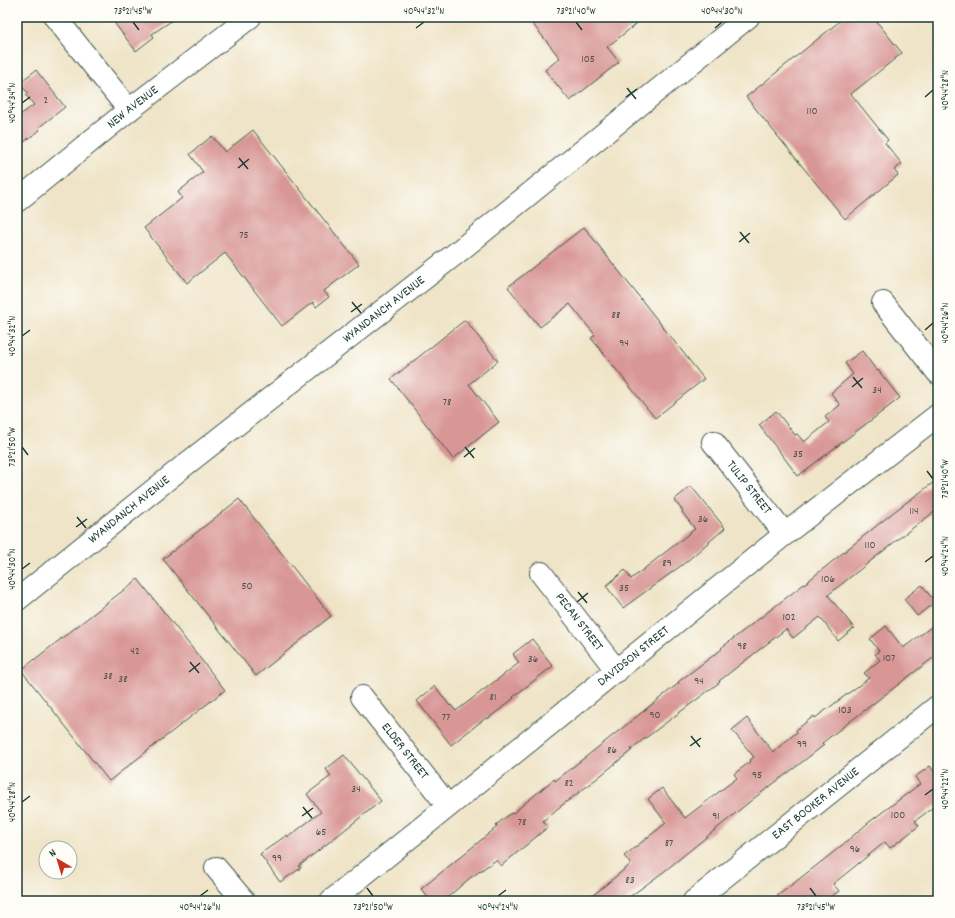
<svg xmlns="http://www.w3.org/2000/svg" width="955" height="918" font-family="Dekko,sans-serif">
	<rect width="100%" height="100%" fill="#fdfcf7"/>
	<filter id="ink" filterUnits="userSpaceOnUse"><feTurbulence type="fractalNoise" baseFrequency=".025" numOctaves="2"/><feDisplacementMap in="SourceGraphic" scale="8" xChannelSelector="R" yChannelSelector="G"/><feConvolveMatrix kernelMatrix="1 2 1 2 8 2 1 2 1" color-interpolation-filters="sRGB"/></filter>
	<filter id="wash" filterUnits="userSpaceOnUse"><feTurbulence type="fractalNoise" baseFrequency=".012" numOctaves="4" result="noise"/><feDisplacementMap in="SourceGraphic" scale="16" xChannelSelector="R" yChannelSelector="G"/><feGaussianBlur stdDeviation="0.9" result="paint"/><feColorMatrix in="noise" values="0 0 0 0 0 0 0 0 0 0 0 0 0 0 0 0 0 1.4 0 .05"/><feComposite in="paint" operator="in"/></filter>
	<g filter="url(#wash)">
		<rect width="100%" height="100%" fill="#efe4c7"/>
		<g id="blocks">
			<!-- building -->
			<path fill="#d89695" d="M 123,17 L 177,17 L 152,34 L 154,37 L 136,51 L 115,24 Z
				M 527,17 L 645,17 L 607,47 L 619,62 L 570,101 L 545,70 L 560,58 Z
				M 845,17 L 873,17 L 902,53 L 851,94 L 888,140 L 885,143 L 902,164 L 894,170 L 898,175 L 845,219 L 746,97 Z
				M 36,70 L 65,107 L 38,128 L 40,130 L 17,147 L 17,117 L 34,105 L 26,95 L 28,93 L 19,83 Z
				M 253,130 L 359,264 L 324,291 L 329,297 L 316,307 L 313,302 L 282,326 L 225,253 L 187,283 L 144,228 L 182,198 L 178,192 L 203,172 L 190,154 L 212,136 L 225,152 Z
				M 584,227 L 704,379 L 655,418 L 591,338 L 595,335 L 570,304 L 540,327 L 508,287 Z
				M 465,320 L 498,361 L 469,384 L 499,422 L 453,459 L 391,379 Z
				M 862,351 L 877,371 L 878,370 L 900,398 L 798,476 L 759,425 L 776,411 L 795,435 L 797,434 L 804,442 L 829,422 L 825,417 L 840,405 L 831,393 L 853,374 L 845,363 Z
				M 938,479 L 938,509 L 902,536 L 828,595 L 854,628 L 838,641 L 820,617 L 793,638 L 786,629 L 719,681 L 720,682 L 631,749 L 632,750 L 590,784 L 557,809 L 543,821 L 548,827 L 501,866 L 496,860 L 470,878 L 443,901 L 431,901 L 421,889 L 497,827 L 496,825 L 511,813 L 512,814 L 554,779 L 555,781 L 592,752 L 679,683 L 678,682 L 722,649 L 721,648 L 808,581 L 895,511 Z
				M 691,486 L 725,528 L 686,562 L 623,608 L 606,586 L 625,570 L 631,579 L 695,529 L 682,512 L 683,511 L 674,500 Z
				M 239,499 L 331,616 L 256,676 L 163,559 Z
				M 138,579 L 225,690 L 109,781 L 21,670 Z
				M 922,585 L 935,602 L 917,616 L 904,599 Z
				M 938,622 L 938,654 L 822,743 L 824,745 L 797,766 L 753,799 L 666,870 L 624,901 L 586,901 L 631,864 L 624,856 L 666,823 L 648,799 L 662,788 L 685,818 L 737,778 L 734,774 L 751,761 L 750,760 L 754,757 L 732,730 L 747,718 L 773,752 L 797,732 L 796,730 L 814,716 L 815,718 L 869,678 L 864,673 L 880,660 L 875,654 L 879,651 L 870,639 L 886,626 L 903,648 Z
				M 532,639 L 553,666 L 513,697 L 514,698 L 488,719 L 487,717 L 451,745 L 417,701 L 435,686 L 450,706 L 451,705 L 456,711 L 519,663 L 513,654 Z
				M 344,755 L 381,801 L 299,866 L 301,868 L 280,882 L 260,854 L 287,835 L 288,837 L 321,812 L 307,794 L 331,776 L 326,769 Z
				M 930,766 L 935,773 L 938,771 L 938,807 L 936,805 L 915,821 L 919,826 L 890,848 L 885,842 L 833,884 L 839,891 L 825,901 L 771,901 L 835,851 L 868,823 L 920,784 L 915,777 Z"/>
		</g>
	</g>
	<g filter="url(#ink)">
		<use href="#blocks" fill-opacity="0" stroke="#3e564a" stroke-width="1"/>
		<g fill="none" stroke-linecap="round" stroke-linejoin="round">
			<!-- minor casing -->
			<g stroke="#3e564a" stroke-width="24">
				<g id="minor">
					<path d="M 55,17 L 129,110"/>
					<path id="s1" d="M 17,201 L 129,110 L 250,17"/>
					<path d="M 883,303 L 938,373"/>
					<path id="s2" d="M 713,442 L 785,534"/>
					<path id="s3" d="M 541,573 L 617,671"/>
					<path id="s4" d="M 17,600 L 185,465 L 459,251 L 748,17"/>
					<path id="s5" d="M 362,697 L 448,806"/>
					<path d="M 216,868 L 244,901"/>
					<path id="s6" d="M 331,901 L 785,534 L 938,415"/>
					<path id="s7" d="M 694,901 L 938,706"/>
				</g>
			</g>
			<!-- minor -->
			<use href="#minor" stroke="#fff" stroke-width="22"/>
		</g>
	</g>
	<!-- ticks -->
	<path fill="none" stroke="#1f3d34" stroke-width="1.5" d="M 133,22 L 139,30M 576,22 L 582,30M 416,28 L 424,22M 715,28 L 722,22M 627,88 L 636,99M 626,97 L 637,89M 925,97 L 933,90M 22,103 L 30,97M 239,158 L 248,169M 238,168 L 249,159M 740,232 L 749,243M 739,242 L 750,233M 352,302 L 361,313M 351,312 L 362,304M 925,330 L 933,323M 22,336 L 30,330M 853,377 L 862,388M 852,387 L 863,378M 22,447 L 28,455M 465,447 L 474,458M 464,457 L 475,448M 927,471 L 933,479M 77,517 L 86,528M 76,527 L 87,519M 925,562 L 933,556M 22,569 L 30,563M 578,592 L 587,603M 577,602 L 588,593M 190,662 L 199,673M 189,672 L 200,663M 691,736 L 700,747M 690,746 L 701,738M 925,795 L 933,789M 22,802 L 30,796M 303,807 L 312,818M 302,816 L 313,808M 367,888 L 373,896M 810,888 L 816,896M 200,896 L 208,890M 498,896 L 506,890"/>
	<g text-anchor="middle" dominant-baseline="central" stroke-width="3" stroke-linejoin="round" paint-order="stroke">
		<!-- number labels -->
		<g font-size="11" fill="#4d534c">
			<text x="588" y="60">105</text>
			<text x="46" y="101">2</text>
			<text x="812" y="112">110</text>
			<text x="244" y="236">75</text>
			<text x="616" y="316">88</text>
			<text x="624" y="344">94</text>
			<text x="877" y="391">34</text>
			<text x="447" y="403">78</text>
			<text x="798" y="455">35</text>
			<text x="914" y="512">114</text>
			<text x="703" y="520">36</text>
			<text x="870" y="546">110</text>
			<text x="667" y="564">89</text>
			<text x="828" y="580">106</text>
			<text x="247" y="587">50</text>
			<text x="624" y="589">35</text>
			<text x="789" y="618">102</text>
			<text x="742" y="647">98</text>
			<text x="135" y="652">42</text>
			<text x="889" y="659">107</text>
			<text x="533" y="660">36</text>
			<text x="108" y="677">38</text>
			<text x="123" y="680">38</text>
			<text x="699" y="682">94</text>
			<text x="493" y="698">81</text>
			<text x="845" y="711">103</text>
			<text x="655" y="716">90</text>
			<text x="446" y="718">77</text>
			<text x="802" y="745">99</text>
			<text x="612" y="751">86</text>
			<text x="757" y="776">95</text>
			<text x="569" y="784">82</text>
			<text x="356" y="790">34</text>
			<text x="898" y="816">100</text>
			<text x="716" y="817">91</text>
			<text x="522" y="823">78</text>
			<text x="321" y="833">65</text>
			<text x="669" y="844">87</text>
			<text x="855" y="850">96</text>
			<text x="277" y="859">99</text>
			<text x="630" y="881">83</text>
		</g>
		<!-- street labels -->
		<g font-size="13" fill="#1f3d34" stroke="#fdfcf7">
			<text stroke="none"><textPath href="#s1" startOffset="149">NEW AVENUE</textPath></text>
			<text stroke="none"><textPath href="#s4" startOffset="468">WYANDANCH AVENUE</textPath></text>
			<text stroke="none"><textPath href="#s2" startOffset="58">TULIP STREET</textPath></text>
			<text stroke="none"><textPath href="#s4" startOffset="144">WYANDANCH AVENUE</textPath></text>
			<text stroke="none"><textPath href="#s3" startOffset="62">PECAN STREET</textPath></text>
			<text stroke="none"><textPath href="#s6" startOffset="389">DAVIDSON STREET</textPath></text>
			<text stroke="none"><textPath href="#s5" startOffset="69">ELDER STREET</textPath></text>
			<text stroke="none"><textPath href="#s7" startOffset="156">EAST BOOKER AVENUE</textPath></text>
		</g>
	</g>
	<!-- margin -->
	<rect width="955" height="918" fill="none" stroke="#fdfcf7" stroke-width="44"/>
	<!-- north arrow -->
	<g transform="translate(58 860) rotate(322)"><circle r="19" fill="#fdfcf7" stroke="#a4b0a9"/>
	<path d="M0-3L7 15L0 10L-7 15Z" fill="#c8321e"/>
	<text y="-6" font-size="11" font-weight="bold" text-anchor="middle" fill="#1f3d34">N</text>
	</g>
	<rect x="22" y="22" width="911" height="874" fill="none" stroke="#1f3d34" stroke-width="1.5"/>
	<g font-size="10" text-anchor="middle" fill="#1f3d34">
		<text x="133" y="14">73°21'45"W</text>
		<text x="424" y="14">40°44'32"N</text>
		<text x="576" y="14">73°21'40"W</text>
		<text x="722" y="14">40°44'30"N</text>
		<text transform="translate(944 90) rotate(-90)" y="4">40°44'28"N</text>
		<text transform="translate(11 103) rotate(-90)" y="4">40°44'34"N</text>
		<text transform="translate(944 323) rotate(-90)" y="4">40°44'26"N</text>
		<text transform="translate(11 336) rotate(-90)" y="4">40°44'32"N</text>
		<text transform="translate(11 447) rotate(-90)" y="4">73°21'50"W</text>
		<text transform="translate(944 479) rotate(-90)" y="4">73°21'40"W</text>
		<text transform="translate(944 556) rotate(-90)" y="4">40°44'24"N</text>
		<text transform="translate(11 569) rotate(-90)" y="4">40°44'30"N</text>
		<text transform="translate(944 789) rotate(-90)" y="4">40°44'22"N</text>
		<text transform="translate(11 802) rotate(-90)" y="4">40°44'28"N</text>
		<text x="200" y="910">40°44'26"N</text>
		<text x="373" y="910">73°21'50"W</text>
		<text x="498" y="910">40°44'24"N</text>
		<text x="816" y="910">73°21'45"W</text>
	</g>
</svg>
